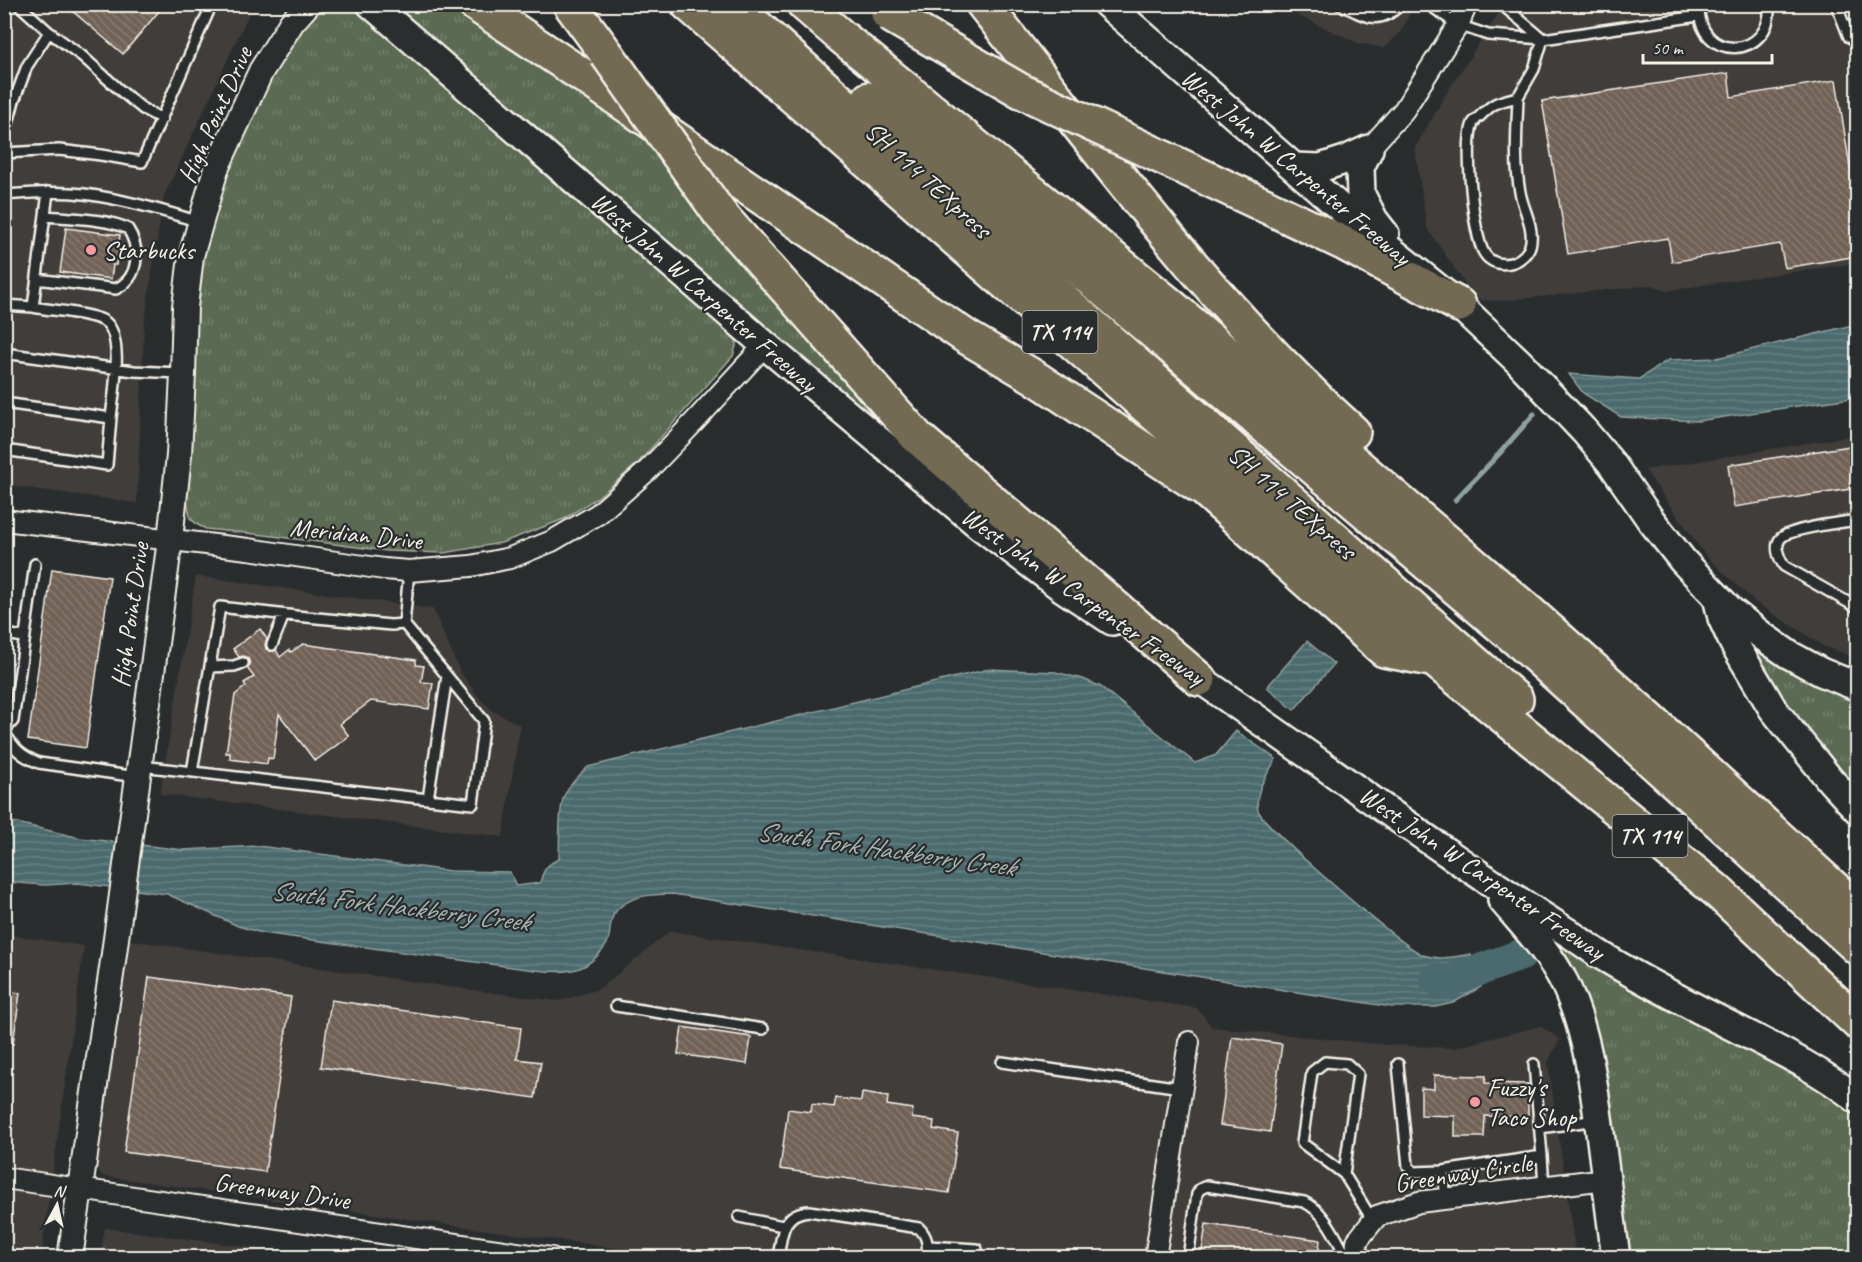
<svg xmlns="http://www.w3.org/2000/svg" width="1862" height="1262" font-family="Caveat,sans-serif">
	<defs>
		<pattern id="grass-tufts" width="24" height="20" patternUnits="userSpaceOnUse" patternTransform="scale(1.5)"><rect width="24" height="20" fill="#5b6b53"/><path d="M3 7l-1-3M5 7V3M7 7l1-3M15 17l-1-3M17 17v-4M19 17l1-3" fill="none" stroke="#73816c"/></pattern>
		<pattern id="water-rules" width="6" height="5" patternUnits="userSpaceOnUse" patternTransform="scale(1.5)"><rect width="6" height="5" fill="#4c6b6d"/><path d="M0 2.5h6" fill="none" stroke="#668182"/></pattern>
		<pattern id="building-back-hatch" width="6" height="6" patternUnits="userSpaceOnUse" patternTransform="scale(1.5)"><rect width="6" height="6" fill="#716257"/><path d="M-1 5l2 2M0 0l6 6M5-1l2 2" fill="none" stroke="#86796f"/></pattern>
	</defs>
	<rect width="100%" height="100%" fill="#2a2d2e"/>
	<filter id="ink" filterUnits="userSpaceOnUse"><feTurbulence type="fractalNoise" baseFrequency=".0167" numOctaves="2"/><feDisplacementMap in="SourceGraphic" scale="12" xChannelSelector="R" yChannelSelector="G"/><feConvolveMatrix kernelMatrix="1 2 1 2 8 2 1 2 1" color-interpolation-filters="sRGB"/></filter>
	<g filter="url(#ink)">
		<!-- built -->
		<path fill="#3f3d3a" d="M 5,5 L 253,5 L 164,196 L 144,325 L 137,503 L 5,485 L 4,48 L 13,25 L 5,17 Z
			M 1275,5 L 1414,5 L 1401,31 L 1385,48 L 1358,43 Z
			M 1504,5 L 1857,5 L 1857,263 L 1734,280 L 1666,291 L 1653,285 L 1499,301 L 1482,300 L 1472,294 L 1427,228 L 1415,148 L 1446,94 Z
			M 1857,435 L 1857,658 L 1825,647 L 1755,602 L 1706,556 L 1645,470 Z
			M 196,576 L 433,609 L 460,672 L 482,701 L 493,711 L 520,725 L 503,837 L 160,794 Z
			M 670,931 L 1197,1008 L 1212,1027 L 1387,1045 L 1454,1048 L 1540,1026 L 1560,1039 L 1548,1062 L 1576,1257 L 687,1258 L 102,1176 L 95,1164 L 130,940 L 471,990 L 559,1001 L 599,989 Z
			M 4,934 L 84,946 L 41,1257 L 5,1257 Z
			M 105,1228 L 324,1257 L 100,1257 Z"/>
		<!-- grass -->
		<path fill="url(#grass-tufts)" stroke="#a8ae9e" stroke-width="1.5" d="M 316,5 L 360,5 L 736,337 L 736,346 L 733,356 L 638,463 L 598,497 L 564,519 L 501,543 L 444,553 L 387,551 L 265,535 L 206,529 L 198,525 L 190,518 L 187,500 L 191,462 L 192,330 L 199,282 L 210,227 L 228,168 L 261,90 Z
			M 393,5 L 451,5 L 641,129 L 1029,552 L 889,438 Z
			M 1737,628 L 1857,694 L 1857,795 L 1777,696 Z
			M 1546,932 L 1784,1064 L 1857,1113 L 1857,1257 L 1624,1257 Z"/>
		<!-- water -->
		<path fill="url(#water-rules)" stroke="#8fa19e" stroke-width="1.5" d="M 1857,324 L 1857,397 L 1698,421 L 1621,417 L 1583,393 L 1569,374 L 1639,379 L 1668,360 L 1717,358 Z
			M 1307,641 L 1334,664 L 1294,710 L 1267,687 Z
			M 989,669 L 1055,672 L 1083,679 L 1101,687 L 1195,763 L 1216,755 L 1236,731 L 1276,759 C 1267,775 1254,791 1258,810 C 1262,826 1400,945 1421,954 C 1437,961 1454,957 1471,954 L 1481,987 L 1453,1003 L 1435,1007 L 1392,1007 L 673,894 C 653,894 626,895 614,914 C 609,922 611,932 608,941 C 605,950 591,963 582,967 C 567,974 543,971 527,969 L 262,933 L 238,926 L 167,894 L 78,883 L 45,885 L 5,882 L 4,820 L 80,838 L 184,850 L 258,846 L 450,871 L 510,872 L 516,886 L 540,883 C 543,870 547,864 559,859 C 560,842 558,811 564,796 C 569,785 579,775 588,767 Z"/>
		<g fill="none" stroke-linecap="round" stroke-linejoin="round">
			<!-- stream -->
			<path stroke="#8fa19e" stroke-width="5" d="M 1455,500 L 1499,454 L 1534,414"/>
			<!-- river -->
			<path stroke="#4c6b6d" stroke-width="32" d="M 1435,979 L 1449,981 L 1521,955"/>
		</g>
		<!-- building -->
		<path fill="url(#building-back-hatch)" stroke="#f4f1e8" stroke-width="1.5" d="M 64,4 L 165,4 L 123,54 Z
			M 1728,73 L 1731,97 L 1836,80 L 1857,210 L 1857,256 L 1785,268 L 1780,244 L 1672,262 L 1668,238 L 1568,254 L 1542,101 Z
			M 66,228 L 120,235 L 116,265 L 113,265 L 111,279 L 60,272 Z
			M 1857,445 L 1857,488 L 1734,507 L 1728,465 Z
			M 52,569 L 110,577 L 86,748 L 28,740 Z
			M 260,629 L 267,639 L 265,645 L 266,649 L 270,651 L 276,650 L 280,657 L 289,650 L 291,652 L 303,644 L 416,660 L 416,665 L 424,666 L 421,682 L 433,683 L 429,709 L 371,701 L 340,724 L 349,736 L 315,761 L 279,714 L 273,759 L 268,758 L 267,764 L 230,759 L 230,753 L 226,753 L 235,695 L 246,686 L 244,683 L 254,677 L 247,668 L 250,664 L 248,658 L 244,656 L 239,657 L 233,649 Z
			M 149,977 L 291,997 L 265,1172 L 124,1152 Z
			M 4,991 L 20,993 L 13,1044 L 4,1044 Z
			M 331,1000 L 521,1028 L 517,1059 L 541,1062 L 535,1098 L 321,1067 Z
			M 682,1027 L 751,1037 L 747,1064 L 678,1054 Z
			M 1232,1037 L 1282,1044 L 1270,1132 L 1220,1125 Z
			M 1434,1075 L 1486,1076 L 1485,1083 L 1528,1084 L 1528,1117 L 1485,1116 L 1484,1137 L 1455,1137 L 1455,1116 L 1421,1115 L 1421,1088 L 1434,1089 Z
			M 862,1093 L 888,1097 L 887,1105 L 913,1109 L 912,1118 L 934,1121 L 933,1129 L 958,1133 L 949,1193 L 780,1169 L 788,1109 L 811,1112 L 812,1104 L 834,1107 L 836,1098 L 861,1101 Z
			M 1206,1224 L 1320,1240 L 1318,1257 L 1201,1257 Z"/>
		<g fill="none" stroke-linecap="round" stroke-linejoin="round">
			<!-- service casing -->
			<g stroke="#f4f1e8" stroke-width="14">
				<path id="service" d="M 18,4 L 49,32 L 82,56 L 122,92 L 143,109 L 162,119
					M 1339,4 C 1365,15 1377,28 1401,4
					M 1428,4 L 1458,25 L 1488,35 L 1543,39 L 1698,16
					M 1501,4 L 1543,39
					M 1699,4 C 1696,64 1774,60 1769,4
					M 1836,4 L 1849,37 L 1858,42
					M 1518,97 C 1517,129 1514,161 1520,192 C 1523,209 1533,224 1531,241 C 1529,263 1496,273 1484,253 C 1473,235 1464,143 1473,123 C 1473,123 1478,117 1479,117 C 1494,102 1497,102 1518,97 L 1534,69 L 1543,39
					M 4,138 L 14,101 L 27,66 L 49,32
					M 4,153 L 59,150 L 101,155 L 142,162 L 212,4
					M 4,195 C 31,193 58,191 84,194 C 123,199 162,210 199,222
					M 37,279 L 116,289 C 139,278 141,250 128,229 C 110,219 68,218 45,216
					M 4,305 L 33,307 L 48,192
					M 4,353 L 134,371 L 181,373
					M 4,403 L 111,418 C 113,397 126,330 102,320 C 83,312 54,311 33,307
					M 4,450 L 107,465 L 111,418
					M 1858,520 C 1843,522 1787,529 1780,539 C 1774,548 1779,558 1784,566 L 1858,608
					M 4,634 L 24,637
					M 272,645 L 284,615
					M 210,667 L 234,666 L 243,663
					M 1846,678 L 1858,664
					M 4,731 L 13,721 L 35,564
					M 4,732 C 15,749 19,755 39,763 L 137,777
					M 141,766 L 428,799 L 447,676 L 404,624 L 409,571
					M 192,772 L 220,607 L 296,616 L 391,625 L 404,624
					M 428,799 L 473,804 L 484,721 L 447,676
					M 616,1006 L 763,1029
					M 1002,1062 L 1181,1088
					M 1398,1064 L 1408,1166 L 1413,1172 L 1443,1171 L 1446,1199
					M 1534,1064 L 1542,1156
					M 1540,1128 L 1597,1120
					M 1443,1171 L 1542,1156 L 1544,1187
					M 1344,1174 L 1302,1143 L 1312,1072 L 1325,1062 L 1347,1064 L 1358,1074 L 1344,1174 L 1373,1221
					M 739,1217 L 783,1226
					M 928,1246 L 977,1249
					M 778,1258 C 782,1236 781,1213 809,1211 L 919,1228 C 928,1237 928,1245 927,1258
					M 1188,1258 L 1197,1194 L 1200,1189 L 1207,1186 L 1304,1202 C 1325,1211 1336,1238 1347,1258"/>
			</g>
			<!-- minor casing -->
			<g stroke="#f4f1e8" stroke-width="24">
				<path id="minor" d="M 1369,149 L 1404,110 L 1458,25 L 1467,4
					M 4,520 L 248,549 L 384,569 L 409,571 L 471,566 L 510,558 L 552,541 L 598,514 L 647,471 L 695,421 L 765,345
					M 4,1178 L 552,1258
					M 1155,1258 L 1189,1042
					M 1356,1258 L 1357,1241 L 1377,1216 L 1419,1202 L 1606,1179"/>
			</g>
			<!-- tertiary casing -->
			<g stroke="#f4f1e8" stroke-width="28">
				<path id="tertiary" d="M 70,1258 L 113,961 L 170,540 L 179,455 L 183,374 L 185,307 L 191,256 L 216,169 L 261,71 L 292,22 L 308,4"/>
			</g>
			<!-- secondary casing -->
			<g stroke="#f4f1e8" stroke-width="32">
				<path id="secondary" d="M 371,4 L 765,345 L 979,525 L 1061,587 L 1112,621
					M 1107,4 L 1368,232 L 1459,305 L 1519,362 L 1585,432 L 1612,464 L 1650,519 L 1683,561 L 1731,611 L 1765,638 L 1788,654 L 1821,672 L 1858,687
					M 1369,149 L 1360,167 L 1361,195 L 1374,220 L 1385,234
					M 1294,167 L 1320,168 L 1345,160 L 1369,149
					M 1718,601 L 1722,618 L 1733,642 L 1773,709 L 1831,781 L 1858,810
					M 1182,667 C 1311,754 1435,849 1567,932 C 1581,941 1594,952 1609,960 C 1654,987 1702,1011 1749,1035 C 1787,1054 1824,1073 1858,1100
					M 1502,900 C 1524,926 1550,953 1565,984 C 1588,1033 1594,1087 1601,1140 C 1606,1179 1611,1218 1616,1258"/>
			</g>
			<!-- motorway casing -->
			<g stroke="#f4f1e8" stroke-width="38">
				<path id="motorway" d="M 475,4 L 594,83 L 965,336 L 1034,377 L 1205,490 L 1384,650 L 1431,659
					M 570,4 L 606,53
					M 688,4 L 1433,659 L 1716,890 L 1858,1023
					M 732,4 L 939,190 L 1516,699
					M 804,4 L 842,37 L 1169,304 L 1529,612 L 1646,716 L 1858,910
					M 983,4 C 1099,150 1214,308 1353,432
					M 869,99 L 1075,266 L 1528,649 L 1858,948
					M 1266,206 L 1345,244 L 1459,305
					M 720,214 L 917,437 L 1199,679"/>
			</g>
			<!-- service -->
			<use href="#service" stroke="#2a2d2e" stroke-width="9"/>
			<!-- minor -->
			<use href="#minor" stroke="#2a2d2e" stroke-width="20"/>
			<!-- tertiary -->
			<use href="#tertiary" stroke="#2a2d2e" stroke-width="24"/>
			<!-- secondary -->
			<use href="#secondary" stroke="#2a2d2e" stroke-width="27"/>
			<!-- motorway -->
			<use href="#motorway" stroke="#726b52" stroke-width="33"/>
			<!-- motorway-bridge casing -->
			<g stroke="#f4f1e8" stroke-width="38" stroke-linecap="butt">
				<path id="motorway-bridge" d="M 888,14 L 1021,91 L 1266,206
					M 606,53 L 720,214"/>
			</g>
			<!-- motorway-bridge -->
			<use href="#motorway-bridge" stroke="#726b52" stroke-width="33"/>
		</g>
	</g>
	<!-- markers -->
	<g fill="#ff9aa2" stroke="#2a2d2e" stroke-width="2">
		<circle cx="91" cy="250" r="6"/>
		<circle cx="1475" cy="1102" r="6"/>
	</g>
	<g text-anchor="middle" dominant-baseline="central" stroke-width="4.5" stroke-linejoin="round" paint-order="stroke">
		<!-- shield labels -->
		<g fill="#2a2d2e" stroke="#b7b6b0" stroke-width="1.5">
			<rect x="1022.5" y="311" width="75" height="42" rx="4.5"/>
			<rect x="1612.5" y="815" width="75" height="42" rx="4.5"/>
		</g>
		<g font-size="24" font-weight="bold" fill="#f4f1e8">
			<text x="1060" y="332">TX 114</text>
			<text x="1650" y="836">TX 114</text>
		</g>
		<!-- street labels -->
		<g font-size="26" fill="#f4f1e8" stroke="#2a2d2e">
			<text transform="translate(215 115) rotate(-66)">High Point Drive</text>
			<text transform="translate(1296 167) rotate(40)">West John W Carpenter Freeway</text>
			<text transform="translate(928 180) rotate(42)">SH 114 TEXpress</text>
			<text transform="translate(704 292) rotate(41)">West John W Carpenter Freeway</text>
			<text transform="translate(1292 502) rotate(41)">SH 114 TEXpress</text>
			<text transform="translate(356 534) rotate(6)">Meridian Drive</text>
			<text transform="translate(1083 596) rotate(35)">West John W Carpenter Freeway</text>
			<text transform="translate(130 615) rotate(-82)">High Point Drive</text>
			<text transform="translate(1482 873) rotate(34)">West John W Carpenter Freeway</text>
			<text transform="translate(1463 1173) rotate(-9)">Greenway Circle</text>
			<text transform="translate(282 1191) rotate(8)">Greenway Drive</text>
		</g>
		<!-- poi labels -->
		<g font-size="26" fill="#f4f1e8" stroke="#2a2d2e" text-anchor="start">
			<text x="103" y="250">Starbucks</text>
			<text x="1487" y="1087">Fuzzy's<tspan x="1487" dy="30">Taco Shop</tspan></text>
		</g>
		<!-- water labels -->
		<g font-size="27" font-style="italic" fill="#a8b5b1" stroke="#2a2d2e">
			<text transform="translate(886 849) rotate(8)">South Fork Hackberry Creek</text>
			<text transform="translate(400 906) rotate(7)">South Fork Hackberry Creek</text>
		</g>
	</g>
	<!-- margin -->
	<rect width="1862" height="1262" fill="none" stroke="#2a2d2e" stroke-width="24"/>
	<rect x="12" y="12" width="1838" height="1238" fill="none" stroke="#f4f1e8" stroke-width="2" filter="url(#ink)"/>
	<!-- north arrow -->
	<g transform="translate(57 1205) rotate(8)" stroke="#2a2d2e" stroke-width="4.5" paint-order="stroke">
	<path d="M0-4.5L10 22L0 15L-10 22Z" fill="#f4f1e8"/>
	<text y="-9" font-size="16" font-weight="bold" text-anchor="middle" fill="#f4f1e8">N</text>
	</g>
	<!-- scale -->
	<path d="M1643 54v9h129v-9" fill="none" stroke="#f4f1e8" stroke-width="3"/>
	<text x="1652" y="54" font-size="18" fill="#f4f1e8" stroke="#2a2d2e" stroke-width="4.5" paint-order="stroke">50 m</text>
</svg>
